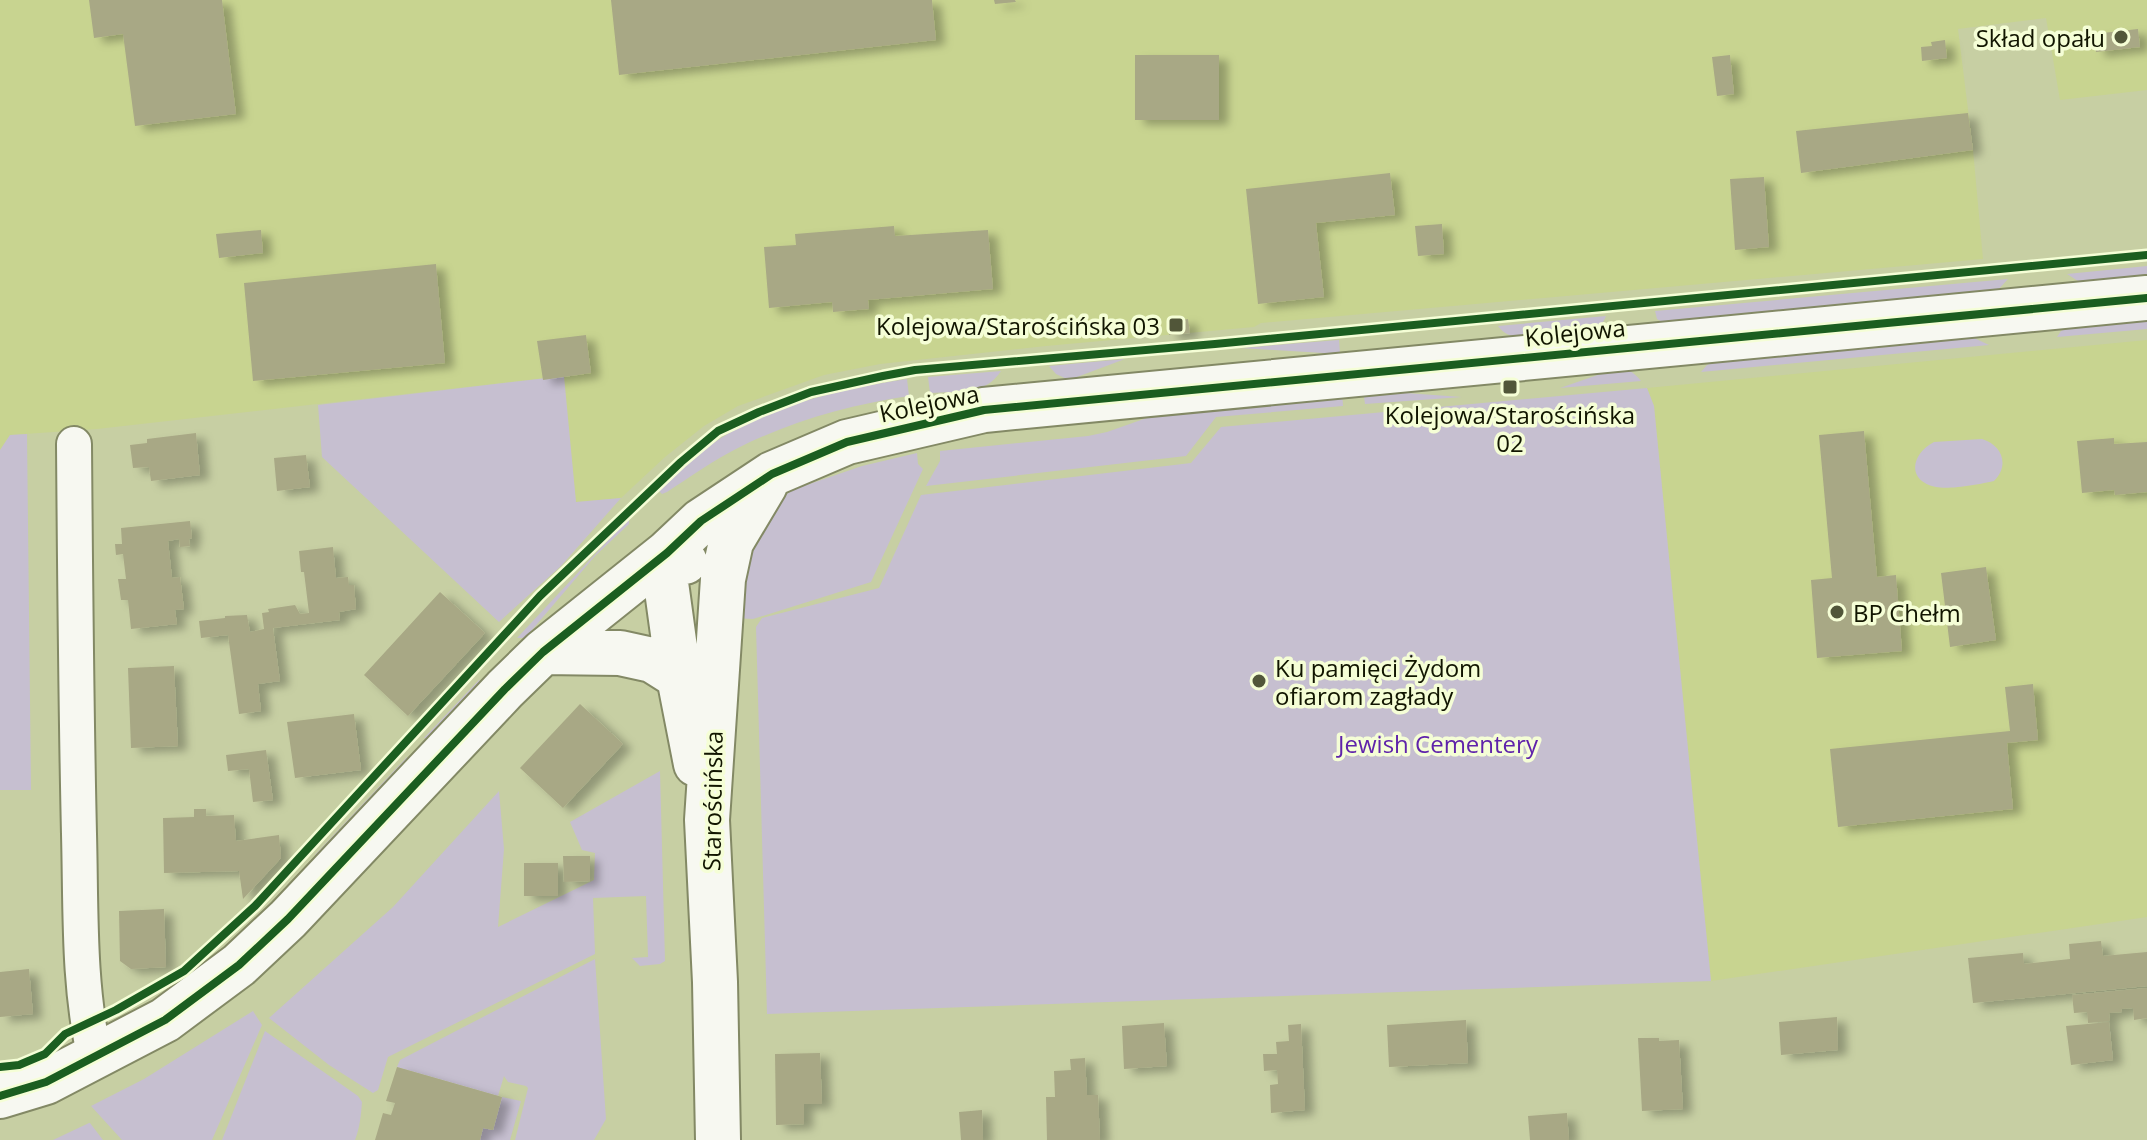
<svg xmlns="http://www.w3.org/2000/svg" width="2147" height="1140" font-family="'Open Sans',sans-serif">
	<defs>
		<filter id="shadow"><feDropShadow dx="9" dy="5" stdDeviation="4" flood-color="#0004"/></filter>
	</defs>
	<rect width="100%" height="100%" fill="#c7cfa3"/>
	<!-- built -->
	<path fill="#c8d490" d="M 0,0 L 2147,0 L 2147,90 L 2060,100 L 2046,18 L 1958,29 L 1973,150 L 1983,259 L 1261,323 L 1254,327 L 1046,346 L 880,364 L 824,375 L 738,406 L 704,426 L 665,457 L 621,498 L 576,502 L 563,376 L 97,429 L 10,435 L 0,450 Z
		M 2147,340 L 2147,917 L 1711,981 L 1654,406 L 1647,388 Z"/>
	<!-- green -->
	<path fill="#c6bfd0" d="M 2147,266 L 2147,282 L 2081,283 L 2067,274 Z
		M 2008,279 L 1997,291 L 1664,323 L 1657,319 L 1655,311 Z
		M 1606,316 C 1603,324 1598,327 1591,330 L 1520,337 C 1510,336 1504,334 1498,326 Z
		M 2147,320 L 2147,329 L 2057,337 L 2061,331 L 2071,327 Z
		M 1972,337 L 1989,345 L 1701,372 L 1707,365 L 1717,361 Z
		M 1339,340 L 1340,354 L 1240,348 Z
		M 1125,359 L 1069,380 L 1056,374 L 1049,366 Z
		M 1615,369 C 1628,369 1633,371 1641,381 L 1560,388 Z
		M 1001,371 C 985,396 957,391 930,393 L 928,377 Z
		M 564,376 L 576,502 L 621,498 L 561,566 L 499,622 L 322,457 L 318,405 Z
		M 907,379 L 909,396 C 849,405 791,421 736,449 C 712,461 690,477 667,492 L 662,494 L 658,490 C 681,470 704,447 731,432 C 785,402 846,388 907,379 Z
		M 1647,388 L 1654,406 L 1711,981 L 767,1014 L 756,627 L 762,618 L 879,588 L 921,495 L 1191,463 L 1221,427 Z
		M 1363,390 L 1462,397 L 1365,404 Z
		M 1342,391 L 1343,406 L 1216,417 L 1186,456 L 926,486 L 940,461 L 940,451 L 1088,436 L 1107,432 L 1158,414 Z
		M 27,434 L 31,790 L 0,790 L 0,450 L 10,435 Z
		M 1982,439 C 2002,445 2010,465 1994,481 C 1981,484 1949,490 1936,487 C 1906,481 1911,454 1934,442 Z
		M 917,453 L 918,464 L 923,469 L 871,582 L 753,619 L 734,618 L 733,588 L 768,509 L 792,490 L 862,466 Z
		M 629,518 L 629,524 L 595,556 L 526,637 L 523,638 L 517,638 Z
		M 479,680 L 483,684 L 429,739 L 424,738 Z
		M 407,757 L 408,762 L 318,857 L 315,855 Z
		M 660,771 L 665,961 L 660,964 L 640,966 L 632,958 L 648,957 L 646,896 L 593,898 L 595,954 L 388,1057 L 378,1090 L 373,1093 L 329,1065 L 269,1018 L 393,907 L 499,791 L 504,849 L 498,927 L 594,880 L 595,853 L 582,850 L 570,822 Z
		M 595,959 L 606,1119 L 594,1140 L 515,1140 L 528,1088 L 526,1086 L 508,1082 L 504,1076 L 498,1096 L 397,1067 L 400,1060 Z
		M 253,1011 L 262,1025 L 212,1140 L 122,1140 L 91,1106 L 144,1079 Z
		M 265,1031 L 358,1096 L 362,1102 C 361,1115 360,1127 355,1140 L 222,1140 Z
		M 502,1097 L 521,1101 L 510,1140 L 480,1140 L 483,1128 L 493,1130 Z
		M 90,1123 L 103,1140 L 53,1140 L 89,1123 Z"/>
	<!-- building -->
	<path fill="#a8a885" filter="url(#shadow)" d="M 89,0 L 222,0 L 236,114 L 135,126 L 123,34 L 94,38 Z
		M 611,0 L 932,0 L 936,40 L 619,75 Z
		M 994,0 L 1015,0 L 1016,2 L 995,4 Z
		M 2138,29 L 2140,47 L 2096,52 L 2094,34 Z
		M 1945,40 L 1947,58 L 1922,61 L 1921,47 L 1932,46 L 1931,42 Z
		M 1135,55 L 1219,55 L 1219,120 L 1135,120 Z
		M 1730,55 L 1734,94 L 1717,96 L 1712,57 Z
		M 1968,113 L 1973,150 L 1801,173 L 1796,131 Z
		M 1390,173 L 1395,215 L 1316,223 L 1324,297 L 1258,304 L 1246,189 Z
		M 1764,177 L 1769,247 L 1735,250 L 1730,179 Z
		M 1442,224 L 1444,254 L 1418,256 L 1415,226 Z
		M 894,226 L 895,236 L 988,230 L 993,289 L 868,300 L 869,309 L 833,312 L 832,302 L 769,308 L 764,247 L 796,245 L 795,234 Z
		M 261,230 L 263,253 L 219,258 L 216,234 Z
		M 436,264 L 445,363 L 253,381 L 244,283 Z
		M 1188,319 L 1190,333 L 1169,335 L 1169,322 Z
		M 586,335 L 591,373 L 543,380 L 537,341 Z
		M 1864,431 L 1877,577 L 1896,575 L 1902,651 L 1817,658 L 1811,580 L 1832,578 L 1819,435 Z
		M 196,433 L 200,475 L 151,481 L 149,467 L 133,468 L 130,445 L 147,443 L 147,439 Z
		M 2114,438 L 2114,444 L 2147,442 L 2147,492 L 2115,495 L 2114,490 L 2082,493 L 2077,441 Z
		M 306,455 L 310,487 L 277,491 L 274,458 Z
		M 190,521 L 192,538 L 189,539 L 190,546 L 180,547 L 179,539 L 168,541 L 172,578 L 180,577 L 184,609 L 175,610 L 177,624 L 131,629 L 128,600 L 121,600 L 118,579 L 126,579 L 123,554 L 116,555 L 115,544 L 122,544 L 121,528 Z
		M 333,547 L 336,578 L 348,577 L 349,585 L 354,585 L 356,609 L 339,612 L 340,620 L 273,628 L 280,681 L 258,684 L 261,711 L 239,714 L 228,635 L 201,638 L 199,621 L 225,618 L 225,616 L 247,615 L 250,632 L 264,629 L 262,613 L 269,612 L 268,609 L 295,605 L 300,614 L 309,613 L 304,572 L 301,572 L 299,551 Z
		M 1986,567 L 1996,640 L 1950,647 L 1941,573 Z
		M 440,592 L 485,633 L 408,716 L 364,675 Z
		M 174,666 L 178,746 L 131,748 L 128,668 Z
		M 2033,684 L 2038,740 L 2007,743 L 2013,809 L 1838,827 L 1830,749 L 2010,731 L 2005,687 Z
		M 580,704 L 623,744 L 563,808 L 520,768 Z
		M 354,714 L 361,770 L 295,778 L 287,722 Z
		M 266,750 L 273,800 L 253,802 L 249,769 L 228,771 L 226,755 Z
		M 194,809 L 206,809 L 206,816 L 234,815 L 236,841 L 279,835 L 281,858 L 243,899 L 239,871 L 164,873 L 163,818 L 194,817 Z
		M 563,856 L 590,856 L 590,881 L 564,882 Z
		M 524,863 L 558,863 L 558,896 L 524,896 Z
		M 164,909 L 166,967 L 131,969 L 120,961 L 119,911 Z
		M 2101,941 L 2103,956 L 2147,952 L 2147,986 L 1973,1003 L 1968,958 L 2023,953 L 2024,964 L 2070,959 L 2069,944 Z
		M 29,969 L 33,1014 L 0,1017 L 0,972 Z
		M 2147,988 L 2147,1018 L 2134,1020 L 2133,1008 L 2121,1009 L 2122,1012 L 2109,1013 L 2110,1021 L 2088,1023 L 2087,1012 L 2074,1013 L 2072,995 Z
		M 1837,1017 L 1838,1050 L 1781,1055 L 1779,1022 Z
		M 1466,1020 L 1468,1063 L 1389,1067 L 1387,1025 Z
		M 2109,1022 L 2113,1060 L 2071,1065 L 2066,1026 Z
		M 1164,1023 L 1167,1066 L 1124,1069 L 1122,1026 Z
		M 1301,1024 L 1305,1110 L 1271,1113 L 1270,1085 L 1278,1084 L 1277,1070 L 1264,1071 L 1263,1054 L 1277,1054 L 1276,1042 L 1289,1041 L 1288,1025 Z
		M 1638,1038 L 1659,1038 L 1659,1041 L 1679,1040 L 1683,1109 L 1642,1111 Z
		M 820,1053 L 822,1104 L 804,1104 L 804,1124 L 776,1125 L 775,1054 Z
		M 1085,1058 L 1087,1095 L 1098,1095 L 1100,1140 L 1047,1140 L 1046,1097 L 1055,1097 L 1054,1071 L 1071,1070 L 1070,1059 Z
		M 397,1067 L 502,1097 L 493,1130 L 483,1128 L 480,1140 L 375,1140 L 383,1113 L 391,1115 L 395,1103 L 386,1101 Z
		M 982,1110 L 983,1140 L 961,1140 L 959,1112 Z
		M 1567,1113 L 1569,1140 L 1530,1140 L 1528,1116 Z"/>
	<g fill="none" stroke-linecap="round" stroke-linejoin="round">
		<!-- street casing -->
		<g stroke="#838965" stroke-width="38">
			<path id="street" d="M 74,444 C 75,574 76,704 79,834 C 81,909 78,985 95,1058"/>
		</g>
		<!-- secondary casing -->
		<g stroke="#838965" stroke-width="48">
			<path id="secondary" d="M 543,652 L 620,653 L 652,660 L 679,677 L 696,764
				M 679,677 L 666,583 L 667,553 L 685,562
				M 0,1096 L 46,1082 L 165,1020 L 239,965 L 288,919 L 505,689 L 543,652 L 667,553 L 701,521 L 772,474 L 847,442 L 984,410 L 2147,298
				M 718,1140 L 715,982 L 707,820 L 723,579 L 731,542 L 765,485"/>
		</g>
		<!-- street -->
		<use href="#street" stroke="#f7f8f1" stroke-width="34"/>
		<!-- secondary -->
		<use href="#secondary" stroke="#f7f8f1" stroke-width="44"/>
		<!-- cycleway casing -->
		<g stroke="#f5fed6" stroke-width="13">
			<path id="cycleway" d="M 0,1067 L 19,1065 L 45,1054 L 65,1034 L 116,1010 L 184,971 L 255,906 L 540,596 L 681,462 L 718,431 L 759,412 L 811,392 L 883,376 L 915,370 L 1215,344 L 2147,255
				M 0,1096 L 46,1082 L 165,1020 L 239,965 L 288,919 L 505,689 L 543,652 L 667,553 L 701,521 L 772,474 L 847,442 L 984,410 L 2147,298"/>
		</g>
		<!-- cycleway -->
		<use href="#cycleway" stroke="#1b5e20" stroke-width="8"/>
	</g>
	<!-- markers -->
	<g fill="#515639" stroke="#f5fed6" stroke-width="3">
		<circle cx="2121" cy="37" r="8"/>
		<rect x="1168" y="317" width="16" height="16" rx="4"/>
		<rect x="1502" y="379" width="16" height="16" rx="4"/>
		<circle cx="1837" cy="612" r="8"/>
		<circle cx="1259" cy="681" r="8"/>
	</g>
	<g text-anchor="middle" dominant-baseline="central" stroke-width="7" stroke-linejoin="round" paint-order="stroke">
		<!-- poi labels -->
		<g font-size="24" fill="#111500" stroke="#f5fed6" text-anchor="end">
			<text x="2105" y="37">Skład opału</text>
			<text x="1160" y="325">Kolejowa/Starościńska 03</text>
			<text x="1510" y="414" text-anchor="middle">Kolejowa/Starościńska<tspan x="1510" dy="28">02</tspan></text>
			<text x="1853" y="612" text-anchor="start">BP Chełm</text>
			<text x="1275" y="667" text-anchor="start">Ku pamięci Żydom<tspan x="1275" dy="28">ofiarom zagłady</tspan></text>
		</g>
		<!-- street labels -->
		<g font-size="24" fill="#111500" stroke="#f5fed6">
			<text transform="translate(1575 332) rotate(-6)">Kolejowa</text>
			<text transform="translate(929 403) rotate(-12)">Kolejowa</text>
			<text transform="translate(712 801) rotate(-89)">Starościńska</text>
		</g>
		<!-- park labels -->
		<g font-size="24" fill="#5f23aa" stroke="#f5fed6">
			<text x="1438" y="743">Jewish Cementery</text>
		</g>
	</g>
</svg>
